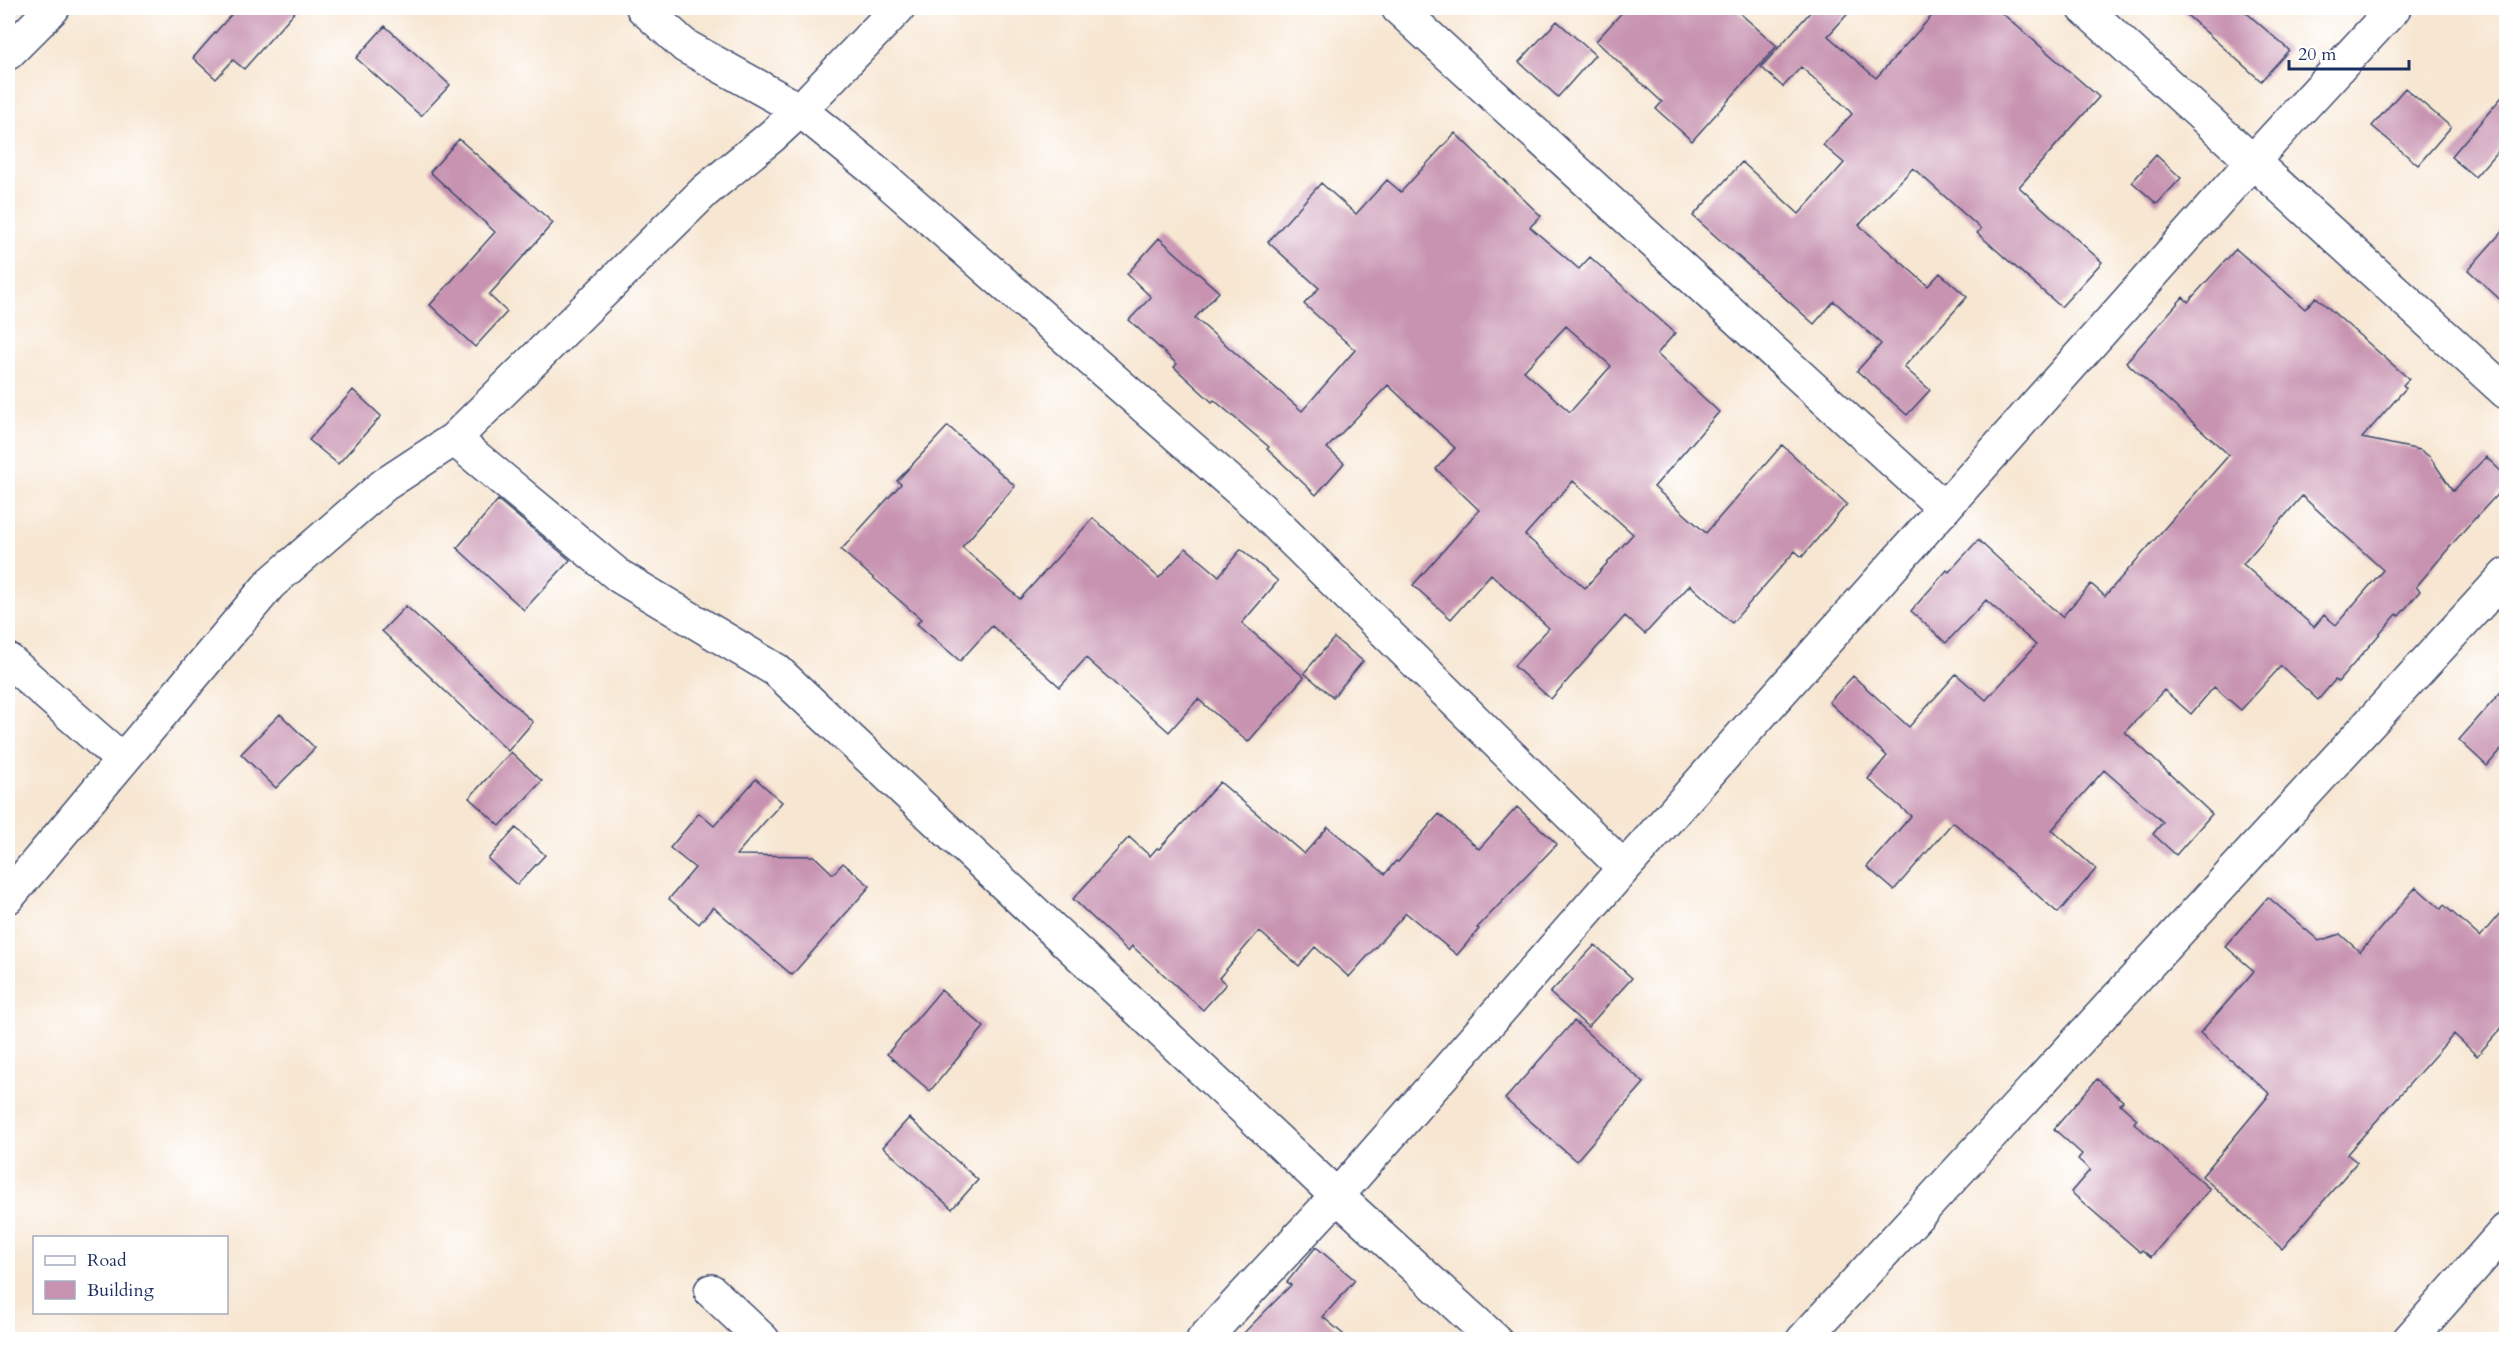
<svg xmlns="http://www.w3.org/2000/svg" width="2514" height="1347" font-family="Cardo,serif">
	<rect width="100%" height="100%" fill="#fff"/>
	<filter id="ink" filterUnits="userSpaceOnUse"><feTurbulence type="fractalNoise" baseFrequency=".0167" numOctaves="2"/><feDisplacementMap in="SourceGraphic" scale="12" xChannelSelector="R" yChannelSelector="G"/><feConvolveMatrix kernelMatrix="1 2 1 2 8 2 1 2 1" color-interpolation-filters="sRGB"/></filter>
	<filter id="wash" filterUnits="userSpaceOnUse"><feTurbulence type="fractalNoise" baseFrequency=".008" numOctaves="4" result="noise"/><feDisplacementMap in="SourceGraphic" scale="24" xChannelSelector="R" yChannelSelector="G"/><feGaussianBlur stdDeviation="1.35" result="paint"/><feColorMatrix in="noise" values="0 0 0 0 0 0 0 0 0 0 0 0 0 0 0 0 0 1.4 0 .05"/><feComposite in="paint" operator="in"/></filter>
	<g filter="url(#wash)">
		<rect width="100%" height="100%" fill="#f7e6d1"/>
		<g id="blocks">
			<!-- building -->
			<path fill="#c793b0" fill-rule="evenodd" d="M 237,8 L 298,8 L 244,69 L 233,60 L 216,79 L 193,58 Z
				M 1626,8 L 1734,8 L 1777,46 L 1692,141 L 1656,109 L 1662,102 L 1596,41 Z
				M 1814,8 L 1853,8 L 1828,36 L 1876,78 L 1939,8 L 1996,8 L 2099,97 L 2019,187 L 2102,262 L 2061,307 L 1977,233 L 1981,229 L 1913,168 L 1859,225 L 1928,286 L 1940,273 L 1967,297 L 1904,367 L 1930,390 L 1907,415 L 1857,371 L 1881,344 L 1834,301 L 1814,324 L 1693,216 L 1742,162 L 1799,214 L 1844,163 L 1823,145 L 1852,114 L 1847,108 L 1801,67 L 1783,87 L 1761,67 Z
				M 2179,8 L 2241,8 L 2289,50 L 2261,81 Z
				M 1557,21 L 1595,55 L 1558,97 L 1519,62 Z
				M 385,26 L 450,85 L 421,116 L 356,58 Z
				M 2405,88 L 2451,127 L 2418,165 L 2372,126 Z
				M 2506,92 L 2506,141 L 2475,177 L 2451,157 Z
				M 1455,133 L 1541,216 L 1530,227 L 1579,269 L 1590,257 L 1675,333 L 1657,354 L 1719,412 L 1654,487 L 1706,533 L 1782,445 L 1847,504 L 1802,557 L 1795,551 L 1732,623 L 1690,585 L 1645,634 L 1625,616 L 1551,699 L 1514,666 L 1549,628 L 1491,574 L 1451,619 L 1413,585 L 1479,510 L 1436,469 L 1455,448 L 1388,385 L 1327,448 L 1344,463 L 1316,495 L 1267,449 L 1269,447 L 1214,400 L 1212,402 L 1174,367 L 1177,364 L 1129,320 L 1151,297 L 1127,274 L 1159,238 L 1219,292 L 1195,318 L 1302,411 L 1355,350 L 1304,304 L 1319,288 L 1268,242 L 1321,183 L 1356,214 L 1387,180 L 1401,192 ZM 1566,326 L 1611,366 L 1570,412 L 1524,371 ZM 1573,481 L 1633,534 L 1585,588 L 1525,535 Z
				M 459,139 L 553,223 L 489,295 L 507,312 L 475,347 L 430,305 L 495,232 L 430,172 Z
				M 2156,155 L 2181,178 L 2157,204 L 2132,182 Z
				M 2506,227 L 2506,305 L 2468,270 Z
				M 2236,249 L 2305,309 L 2316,297 L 2409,379 L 2403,385 L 2406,388 L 2362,438 L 2420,450 L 2430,457 L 2453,491 L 2486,457 L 2506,476 L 2506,485 L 2466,528 L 2416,587 L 2420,591 L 2399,616 L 2397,614 L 2338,682 L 2335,680 L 2318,700 L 2281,666 L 2241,710 L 2214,687 L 2191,714 L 2164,690 L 2125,732 L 2212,814 L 2176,855 L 2153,834 L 2163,822 L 2104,770 L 2052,830 L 2096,869 L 2058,913 L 1953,822 L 1894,890 L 1867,867 L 1911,816 L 1868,779 L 1887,756 L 1829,702 L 1853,676 L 1909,727 L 1956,674 L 1986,700 L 2036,645 L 1986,600 L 1946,643 L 1911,611 L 1947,570 L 1949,572 L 1978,540 L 2062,617 L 2091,584 L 2105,596 L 2229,455 L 2126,362 L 2183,297 L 2188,302 ZM 2302,496 L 2383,570 L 2336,625 L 2324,615 L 2314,627 L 2243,564 Z
				M 353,390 L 381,416 L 338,464 L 309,440 Z
				M 948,426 L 1015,486 L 962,547 L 1020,599 L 1093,518 L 1159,578 L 1186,548 L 1219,576 L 1241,549 L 1278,581 L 1242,623 L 1304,677 L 1248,742 L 1198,699 L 1169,732 L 1086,658 L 1060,687 L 992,626 L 960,661 L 917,624 L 921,619 L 841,550 L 901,484 L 897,481 Z
				M 498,500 L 570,560 L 524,610 L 457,548 Z
				M 406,606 L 533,722 L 508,751 L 382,631 Z
				M 1334,638 L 1363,661 L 1333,697 L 1304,673 Z
				M 2506,686 L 2506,744 L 2487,766 L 2459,740 Z
				M 280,714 L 315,748 L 276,788 L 241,754 Z
				M 511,752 L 542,781 L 500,826 L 469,798 Z
				M 756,779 L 782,802 L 736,855 L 814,856 L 833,874 L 843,863 L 870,886 L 792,975 L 713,907 L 699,924 L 669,899 L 695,868 L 670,848 L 699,813 L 714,826 Z
				M 1220,782 L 1304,854 L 1328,827 L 1385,874 L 1396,861 L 1398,862 L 1439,814 L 1479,849 L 1517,807 L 1557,844 L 1477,928 L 1479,929 L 1457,955 L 1406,913 L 1349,977 L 1315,947 L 1299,966 L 1259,931 L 1219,978 L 1226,984 L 1203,1010 L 1132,946 L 1128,951 L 1073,899 L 1129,837 L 1150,856 L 1157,848 L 1159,849 Z
				M 516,828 L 545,855 L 517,885 L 488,859 Z
				M 2416,887 L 2441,909 L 2444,905 L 2480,937 L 2506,906 L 2506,1023 L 2477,1056 L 2454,1034 L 2347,1154 L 2357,1162 L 2282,1249 L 2202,1176 L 2270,1094 L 2200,1033 L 2254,971 L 2225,946 L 2268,897 L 2319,941 L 2340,934 L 2360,952 Z
				M 1595,945 L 1632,978 L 1588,1027 L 1550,993 Z
				M 941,990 L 984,1027 L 930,1091 L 887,1054 Z
				M 1574,1021 L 1644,1083 L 1576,1161 L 1505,1099 Z
				M 2097,1079 L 2123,1101 L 2120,1104 L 2137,1119 L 2134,1123 L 2210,1189 L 2151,1257 L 2142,1250 L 2140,1252 L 2071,1192 L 2090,1170 L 2078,1159 L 2082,1154 L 2054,1129 Z
				M 909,1118 L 978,1180 L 952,1209 L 883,1147 Z
				M 1316,1247 L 1355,1280 L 1323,1317 L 1350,1340 L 1237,1340 L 1291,1285 L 1287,1282 Z"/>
		</g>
	</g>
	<g filter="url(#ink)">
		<use href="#blocks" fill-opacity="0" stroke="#3c4a6f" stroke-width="1.5"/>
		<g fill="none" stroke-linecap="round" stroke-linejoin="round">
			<!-- minor casing -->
			<g stroke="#3c4a6f" stroke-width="36">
				<path id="minor" d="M 643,8 L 685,46 L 800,110 L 878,173 L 1261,509 L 1624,868
					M 1398,8 L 1944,508
					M 2084,8 L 2506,392
					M 8,53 L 53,8
					M 454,439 L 619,576 L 776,670 L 1337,1196 L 1495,1340
					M 8,660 L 122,760
					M 8,897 L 270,584 L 384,485 L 454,439 L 705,191 L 772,136 L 800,110 L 898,8
					M 711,1291 L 763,1340
					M 1203,1340 L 1337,1196 L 1624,868 L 2253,161 L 2394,8
					M 1803,1340 L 2506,575
					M 2409,1340 L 2506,1230"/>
			</g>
			<!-- minor -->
			<use href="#minor" stroke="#fff" stroke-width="33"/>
		</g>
	</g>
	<!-- margin -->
	<rect width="2514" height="1347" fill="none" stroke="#fff" stroke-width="30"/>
	<!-- legend -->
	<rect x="33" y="1236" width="195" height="78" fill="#ffffff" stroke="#a4acbf" stroke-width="1.5"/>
	<rect x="45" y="1256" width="30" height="9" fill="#ffffff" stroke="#a4acbf" stroke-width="1.5"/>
	<text x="87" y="1266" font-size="18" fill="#1b2f5e">Road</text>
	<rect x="45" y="1281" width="30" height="18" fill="#c793b0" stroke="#a4acbf" stroke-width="1.5"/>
	<text x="87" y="1296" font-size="18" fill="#1b2f5e">Building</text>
	<!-- scale -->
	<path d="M2289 60v9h120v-9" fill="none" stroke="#1b2f5e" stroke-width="3"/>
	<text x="2298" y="60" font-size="18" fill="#1b2f5e" stroke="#ffffff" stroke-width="4.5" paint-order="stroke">20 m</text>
</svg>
